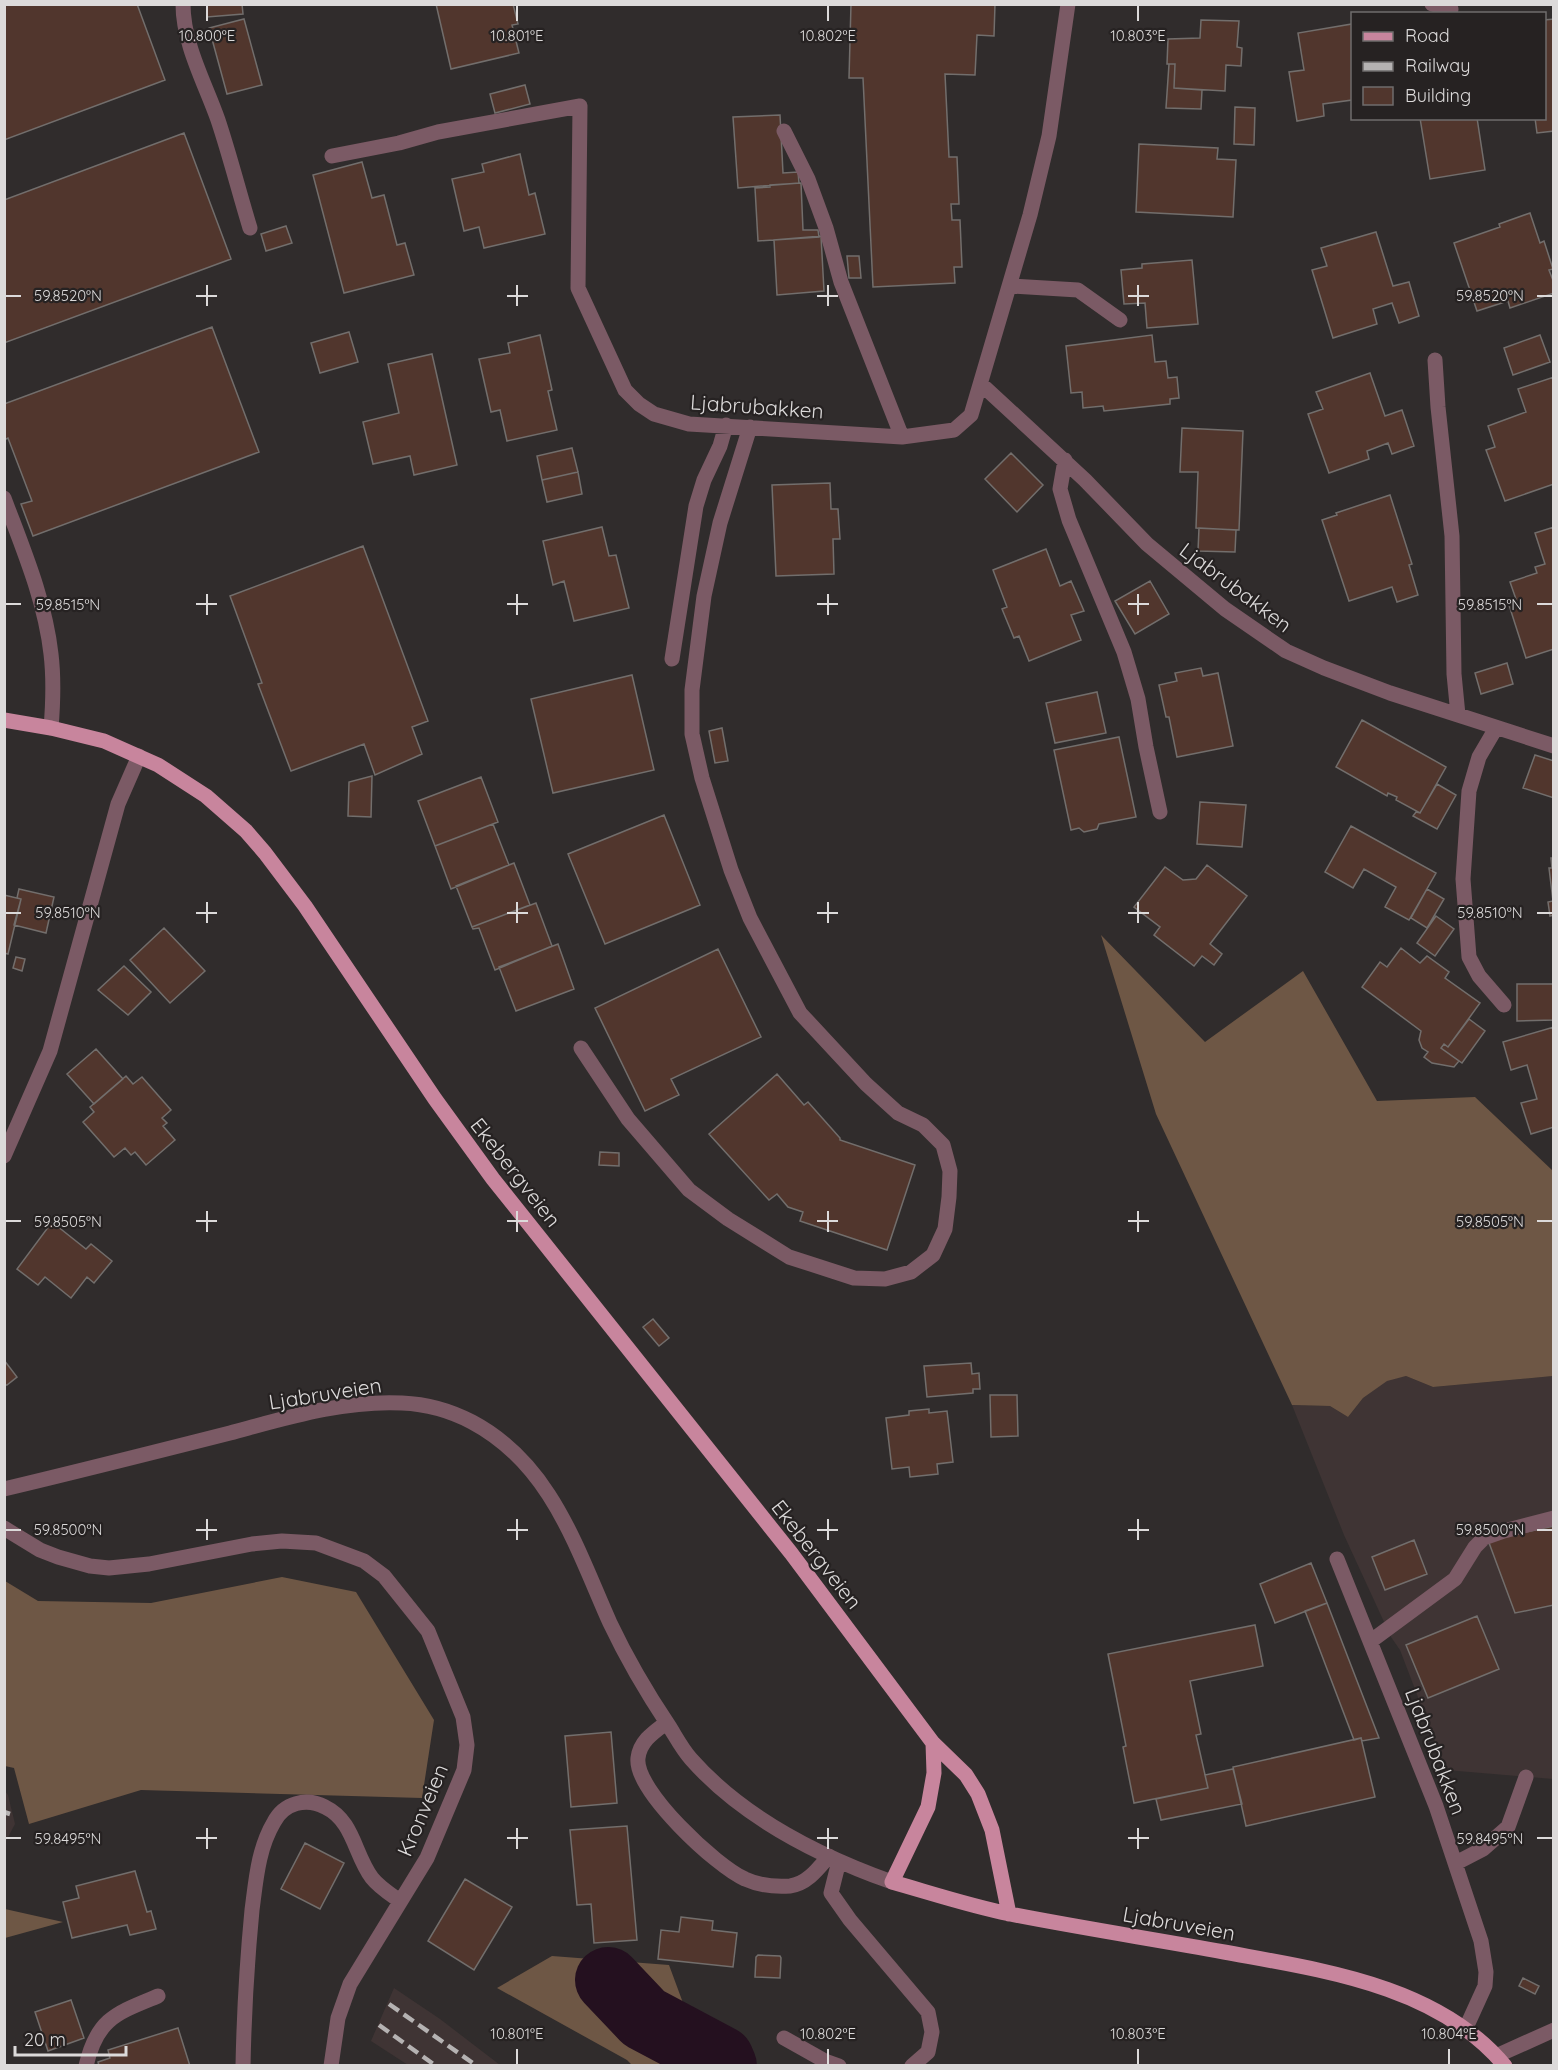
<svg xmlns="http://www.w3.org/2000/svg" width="1558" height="2070" font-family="Quicksand,sans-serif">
	<rect width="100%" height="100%" fill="#302c2c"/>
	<!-- built -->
	<path fill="#3f3434" d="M 1406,1376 L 1433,1387 L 1553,1376 L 1553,1779 L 1446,1770 L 1400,1650 L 1391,1637 L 1344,1535 L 1292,1405 L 1330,1406 L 1348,1417 L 1363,1398 L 1387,1380 Z
		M 5,1791 L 8,1795 L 15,1824 L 5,1843 Z
		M 394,1988 L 440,2019 L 500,2065 L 408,2065 L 371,2041 Z"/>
	<!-- forest -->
	<path fill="#6e5745" d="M 1101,935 L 1205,1042 L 1303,971 L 1377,1101 L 1475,1097 L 1553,1171 L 1553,1376 L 1433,1387 L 1406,1376 L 1387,1381 L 1363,1398 L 1348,1417 L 1330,1406 L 1292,1405 L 1156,1114 Z
		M 282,1577 L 356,1592 L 434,1720 L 422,1798 L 141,1790 L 29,1824 L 14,1768 L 5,1766 L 5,1581 L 38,1601 L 151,1603 Z
		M 5,1909 L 63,1922 L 5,1938 Z
		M 552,1956 L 669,1965 L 706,2065 L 632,2065 L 627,2060 L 497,1988 Z"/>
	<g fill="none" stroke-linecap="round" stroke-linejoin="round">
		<!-- river -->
		<path stroke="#24101f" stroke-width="66" d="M 608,1980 L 644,2018 L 721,2059 L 724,2066"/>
	</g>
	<!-- building -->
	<path fill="#51362d" stroke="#726e6c" stroke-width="1.5" d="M 4,4 L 137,4 L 165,80 L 4,140 Z
		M 207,4 L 242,4 L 243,14 L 207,17 Z
		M 436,4 L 513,4 L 518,24 L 512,25 L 519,53 L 451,69 Z
		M 851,4 L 995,4 L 994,36 L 977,35 L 975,75 L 945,74 L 949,157 L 957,157 L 959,204 L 951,204 L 952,220 L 960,220 L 962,267 L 954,267 L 955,283 L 873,287 L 863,78 L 849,78 Z
		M 244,19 L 262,85 L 227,94 L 209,28 Z
		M 1554,19 L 1554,131 L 1537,133 L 1535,118 L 1544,118 L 1544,20 Z
		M 1201,20 L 1239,21 L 1237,47 L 1242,48 L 1241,66 L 1226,65 L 1225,91 L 1174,88 L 1175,64 L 1167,64 L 1168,39 L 1200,38 Z
		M 1352,24 L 1352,100 L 1323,104 L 1324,116 L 1297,121 L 1289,72 L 1304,70 L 1298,33 Z
		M 1169,64 L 1175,64 L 1174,88 L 1202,90 L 1201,109 L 1166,108 Z
		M 525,85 L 530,104 L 495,113 L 490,94 Z
		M 1235,107 L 1255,108 L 1254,145 L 1234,144 Z
		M 780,115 L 783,173 L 798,172 L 799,183 L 738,188 L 733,117 Z
		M 1420,118 L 1477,118 L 1485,170 L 1430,179 Z
		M 184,133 L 231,259 L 4,343 L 4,200 Z
		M 1139,144 L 1218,148 L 1217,159 L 1236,160 L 1233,217 L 1136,212 Z
		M 520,154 L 529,195 L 535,193 L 545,234 L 484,248 L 479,227 L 464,231 L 452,179 L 484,172 L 482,164 Z
		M 362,162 L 372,198 L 384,195 L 397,245 L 405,243 L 414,275 L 344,293 L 313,175 Z
		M 801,183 L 803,230 L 818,230 L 819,237 L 758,241 L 755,188 L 770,187 L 770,185 Z
		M 1530,213 L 1540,243 L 1544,241 L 1553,269 L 1549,270 L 1554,283 L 1554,293 L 1510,308 L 1508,301 L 1477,311 L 1454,243 L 1500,227 L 1499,224 Z
		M 286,226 L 292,243 L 266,251 L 261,234 Z
		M 1376,232 L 1393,286 L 1409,282 L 1419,316 L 1399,323 L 1392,303 L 1373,309 L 1377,324 L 1333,338 L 1312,270 L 1327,266 L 1321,248 Z
		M 821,236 L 824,291 L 777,295 L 774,240 Z
		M 847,256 L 859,256 L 861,278 L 849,278 Z
		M 1192,260 L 1198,324 L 1147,328 L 1145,303 L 1124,304 L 1121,270 L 1142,268 L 1142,264 Z
		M 212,327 L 259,452 L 33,536 L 21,504 L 32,501 L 8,438 L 4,440 L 4,404 Z
		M 349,332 L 358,362 L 320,373 L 311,343 Z
		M 540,335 L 552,390 L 548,391 L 557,430 L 507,441 L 500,410 L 491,412 L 479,359 L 510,353 L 508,343 Z
		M 1152,335 L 1155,362 L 1166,361 L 1168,378 L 1177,377 L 1179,398 L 1170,399 L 1170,404 L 1104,411 L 1103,406 L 1083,408 L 1082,392 L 1071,393 L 1066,346 Z
		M 1540,335 L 1550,362 L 1513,375 L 1504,348 Z
		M 432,354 L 457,465 L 414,475 L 410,456 L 373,464 L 363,422 L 399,413 L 388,364 Z
		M 1370,373 L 1385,416 L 1402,410 L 1414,446 L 1392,454 L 1388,443 L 1367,451 L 1369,459 L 1329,473 L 1308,414 L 1323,409 L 1316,392 Z
		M 1554,377 L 1554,484 L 1505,501 L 1486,450 L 1495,447 L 1488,426 L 1526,412 L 1518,389 Z
		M 1182,428 L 1243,431 L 1239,530 L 1196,528 L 1198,472 L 1180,472 Z
		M 572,448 L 578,472 L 542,480 L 537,456 Z
		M 1011,453 L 1043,485 L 1017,512 L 985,479 Z
		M 578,472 L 582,494 L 547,502 L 542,480 Z
		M 830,483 L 831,509 L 838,509 L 840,539 L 833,539 L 834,574 L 776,576 L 772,485 Z
		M 1390,495 L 1412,564 L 1409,565 L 1418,595 L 1397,602 L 1392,587 L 1349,601 L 1322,520 L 1337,515 L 1336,513 Z
		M 602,527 L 609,556 L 616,555 L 629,608 L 574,621 L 564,581 L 553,585 L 543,541 Z
		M 1554,527 L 1554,649 L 1526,658 L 1509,605 L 1517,602 L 1510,582 L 1537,573 L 1535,567 L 1545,564 L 1535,533 Z
		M 1199,528 L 1236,530 L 1235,552 L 1198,551 Z
		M 363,546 L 428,721 L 412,727 L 422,754 L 375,775 L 364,744 L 291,771 L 258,684 L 262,683 L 230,596 Z
		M 1046,549 L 1060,586 L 1071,581 L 1084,611 L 1071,615 L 1081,640 L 1029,661 L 1019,636 L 1014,638 L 1002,609 L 1007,607 L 993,570 Z
		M 1150,581 L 1169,614 L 1135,634 L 1115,601 Z
		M 1507,663 L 1513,684 L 1481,694 L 1475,673 Z
		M 1201,668 L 1203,676 L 1218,673 L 1233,746 L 1177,757 L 1169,717 L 1166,717 L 1159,685 L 1177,681 L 1175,673 Z
		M 632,675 L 654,770 L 553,793 L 531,699 Z
		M 1097,692 L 1106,733 L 1055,743 L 1046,703 Z
		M 1362,720 L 1446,767 L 1420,813 L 1396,800 L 1397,797 L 1388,793 L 1387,796 L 1336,767 Z
		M 722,728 L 728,761 L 715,763 L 709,731 Z
		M 1119,737 L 1136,817 L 1099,824 L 1097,829 L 1084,832 L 1079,828 L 1071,830 L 1054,750 Z
		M 1535,755 L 1554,761 L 1554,798 L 1523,788 Z
		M 372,776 L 371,817 L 348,816 L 349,782 Z
		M 481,777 L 498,822 L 435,846 L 418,801 Z
		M 1437,784 L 1456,795 L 1437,829 L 1413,816 L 1416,812 L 1420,813 Z
		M 1200,802 L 1246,805 L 1242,847 L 1197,844 Z
		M 664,815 L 700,905 L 605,944 L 568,854 Z
		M 493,824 L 509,865 L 451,889 L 435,846 Z
		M 1351,826 L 1436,873 L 1409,920 L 1385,907 L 1396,887 L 1364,869 L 1353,888 L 1325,872 Z
		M 1551,858 L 1554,858 L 1554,915 L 1550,916 L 1548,902 L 1553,901 L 1549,868 L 1552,868 Z
		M 514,863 L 530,905 L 472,927 L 456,886 Z
		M 1207,865 L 1247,896 L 1210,944 L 1222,954 L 1214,965 L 1202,956 L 1194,966 L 1154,935 L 1160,927 L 1134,907 L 1165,867 L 1183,880 L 1196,879 Z
		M 19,889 L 54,897 L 46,933 L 14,925 L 21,899 L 17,898 Z
		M 1427,889 L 1444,899 L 1427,928 L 1411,918 Z
		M 4,895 L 21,899 L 8,954 L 4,953 Z
		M 536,903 L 552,946 L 495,970 L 479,928 L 473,929 L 472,927 Z
		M 1436,916 L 1454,929 L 1435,956 L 1417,943 Z
		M 164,928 L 205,971 L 170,1003 L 130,960 Z
		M 558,944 L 574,989 L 516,1011 L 499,967 Z
		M 1401,948 L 1420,963 L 1427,956 L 1449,972 L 1445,978 L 1480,1003 L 1448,1047 L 1444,1044 L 1441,1048 L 1459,1061 L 1454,1067 L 1432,1063 L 1424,1057 L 1428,1052 L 1422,1048 L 1419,1040 L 1421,1031 L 1362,987 L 1380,962 L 1387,967 Z
		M 718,949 L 761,1037 L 671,1079 L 679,1095 L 645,1111 L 595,1008 Z
		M 16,957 L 25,959 L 22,971 L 13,968 Z
		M 124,966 L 151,992 L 128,1015 L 98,990 Z
		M 1517,984 L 1554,984 L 1554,1020 L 1517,1021 Z
		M 1469,1019 L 1485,1031 L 1462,1063 L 1441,1048 L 1444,1044 L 1448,1047 Z
		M 1554,1027 L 1554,1127 L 1531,1134 L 1521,1103 L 1537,1099 L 1527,1065 L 1511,1070 L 1503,1042 Z
		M 96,1049 L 123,1079 L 94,1104 L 67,1074 Z
		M 777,1074 L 804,1105 L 808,1102 L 840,1138 L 840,1140 L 915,1165 L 887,1250 L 800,1221 L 803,1212 L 788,1207 L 777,1194 L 769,1200 L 709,1134 Z
		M 126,1076 L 133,1084 L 142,1077 L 171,1110 L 162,1118 L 167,1123 L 163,1126 L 175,1140 L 146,1165 L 135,1152 L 131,1155 L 125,1148 L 114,1157 L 83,1122 L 94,1112 L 90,1107 Z
		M 600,1152 L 619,1153 L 619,1166 L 599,1165 Z
		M 52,1222 L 86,1249 L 91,1244 L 112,1261 L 94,1283 L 87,1277 L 71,1298 L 45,1277 L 38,1285 L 17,1269 Z
		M 653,1319 L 669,1338 L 659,1346 L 643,1327 Z
		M 4,1360 L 17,1377 L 7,1385 L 4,1385 Z
		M 971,1363 L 972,1374 L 979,1373 L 980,1389 L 973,1389 L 973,1393 L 927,1397 L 924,1366 Z
		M 990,1395 L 1017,1395 L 1018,1436 L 991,1437 Z
		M 929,1409 L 929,1413 L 947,1411 L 953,1462 L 937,1464 L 938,1474 L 910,1477 L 909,1467 L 892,1469 L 886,1418 L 909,1415 L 909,1411 Z
		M 1554,1526 L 1554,1605 L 1515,1613 L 1488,1540 Z
		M 1414,1540 L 1427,1574 L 1385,1590 L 1372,1557 Z
		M 1311,1563 L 1327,1603 L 1275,1623 L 1260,1584 Z
		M 1327,1603 L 1379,1738 L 1362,1741 L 1361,1738 L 1354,1740 L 1305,1611 Z
		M 1477,1616 L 1499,1669 L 1428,1698 L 1406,1645 Z
		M 1255,1625 L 1263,1666 L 1190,1681 L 1201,1734 L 1196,1735 L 1208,1788 L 1134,1803 L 1123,1747 L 1126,1746 L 1108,1654 Z
		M 611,1732 L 617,1803 L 571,1807 L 565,1736 Z
		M 1361,1738 L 1375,1797 L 1246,1826 L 1233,1767 Z
		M 1233,1769 L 1242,1804 L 1161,1820 L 1156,1799 L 1208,1788 L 1205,1775 Z
		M 627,1826 L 637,1940 L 594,1943 L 591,1904 L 577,1905 L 570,1830 Z
		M 305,1843 L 344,1863 L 320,1909 L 281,1889 Z
		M 135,1871 L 147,1912 L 151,1911 L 156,1929 L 130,1935 L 127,1925 L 72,1938 L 63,1902 L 79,1898 L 76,1886 Z
		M 465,1879 L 512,1907 L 474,1970 L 428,1941 Z
		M 681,1917 L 713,1921 L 712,1930 L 737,1933 L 733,1967 L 658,1959 L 661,1930 L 679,1932 Z
		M 758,1955 L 780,1956 L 781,1958 L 780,1978 L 755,1977 L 756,1957 Z
		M 1523,1978 L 1539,1986 L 1535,1994 L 1519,1986 Z
		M 71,2000 L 84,2038 L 48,2051 L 35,2012 Z
		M 178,2028 L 190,2066 L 99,2066 L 98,2062 L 110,2058 L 108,2050 Z"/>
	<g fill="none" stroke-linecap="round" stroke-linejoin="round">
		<!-- minor -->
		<path stroke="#7b5a65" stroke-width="15" d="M 183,4 C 183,44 205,83 218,120 C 230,156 239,192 250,228
			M 1432,4 L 1451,9
			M 784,131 L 808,179 L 826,228 L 841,282 L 902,437
			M 332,156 L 399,143 L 438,132 L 580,106 L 578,288 L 625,390 L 639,404 L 654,414 L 689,424 L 902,437 L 954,430 L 971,415 L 1030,215 L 1049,136 L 1068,4
			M 1010,286 L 1078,290 L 1120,320
			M 1435,360 L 1438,407 L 1452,536 L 1454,674 L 1458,715
			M 981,384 L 1085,480 L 1147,544 L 1225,609 L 1286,651 L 1324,668 L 1390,693 L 1554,746
			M 1065,460 L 1060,489 L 1069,520 L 1124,652 L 1138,699 L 1146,747 L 1160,812
			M 4,498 C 23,549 45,600 51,654 C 54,679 53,704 51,728
			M 672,659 L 696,506 L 704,480 L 720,446 L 726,425
			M 1496,728 L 1479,757 L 1469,791 L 1463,879 L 1469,957 L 1479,976 L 1504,1005
			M 581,1048 L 628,1119 L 689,1190 L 728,1219 L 789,1257 L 854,1278 L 885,1279 L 911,1272 L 933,1255 L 945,1229 L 949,1197 L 950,1171 L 943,1145 L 923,1125 L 898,1113 L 866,1084 L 800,1013 L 750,918 L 731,870 L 702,778 L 692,734 L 692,690 L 704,596 L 720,523 L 750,427
			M 4,1156 L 50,1051 L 118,804 L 139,756
			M 4,1489 C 80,1471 155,1452 230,1433 C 286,1418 344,1400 402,1403 C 427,1404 451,1411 472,1422 C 551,1464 576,1547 610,1623 C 627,1659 647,1693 669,1726 C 676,1737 682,1749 691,1759 C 743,1818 819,1856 892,1882
			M 4,1528 L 40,1550 L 58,1557 L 90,1566 L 109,1568 L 149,1564 L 252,1544 L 282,1541 L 316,1543 L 364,1561 L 384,1576 L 428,1631 L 463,1717 L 467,1745 L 464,1770 L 427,1858 L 350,1984 L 338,2018 L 331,2066
			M 1337,1559 L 1436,1806 L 1481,1941 L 1486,1972 L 1485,1986 L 1465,2030
			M 1371,1641 L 1455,1579 L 1475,1547 L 1484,1538 L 1504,1531 L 1554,1518
			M 666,1723 C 654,1732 640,1741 638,1758 C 634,1790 717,1867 745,1879 C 758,1885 775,1887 790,1886 C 807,1884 818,1869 829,1856
			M 839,1861 L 831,1893 L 850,1920 L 928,2012 L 932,2032 L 928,2052 L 912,2066
			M 1456,1863 L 1483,1849 L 1508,1827 L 1526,1777
			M 784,2038 L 825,2061 L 839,2066
			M 1496,2056 L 1554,2030
			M 86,2066 C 97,2018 117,2013 158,1996
			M 243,2066 C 244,2014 247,1962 252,1910 C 256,1880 258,1849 274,1822 C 284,1803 306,1797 325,1807 C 354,1821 354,1854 372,1878 C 379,1887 390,1894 400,1901"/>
		<!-- major -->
		<path stroke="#c8859d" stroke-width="15" d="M 4,720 L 51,728 L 104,741 L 158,765 L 206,796 L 246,831 L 265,853 L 305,906 L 435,1099 L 493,1179 L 791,1553 L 933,1743 L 966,1775 L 978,1794 L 992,1830 L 1009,1914
			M 933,1743 L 934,1773 L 928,1807 L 892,1882 C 931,1893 970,1906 1010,1914 C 1081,1928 1153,1939 1224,1952 C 1321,1970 1438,1985 1505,2066"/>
		<!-- rail -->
		<path stroke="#b5b2b2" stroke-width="4.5" stroke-dasharray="12 6" stroke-linecap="butt" d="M 4,1812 L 10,1814
			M 389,2004 L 477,2066
			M 379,2025 L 436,2066"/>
	</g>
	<!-- ticks -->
	<path fill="none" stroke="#dcdada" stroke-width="2" d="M 207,6 L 207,21M 517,6 L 517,21M 828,6 L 828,21M 1138,6 L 1138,21M 207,285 L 207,306M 517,285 L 517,306M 828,285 L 828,306M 1138,285 L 1138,306M 6,296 L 21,296M 196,296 L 217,296M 507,296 L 528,296M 817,296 L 838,296M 1128,296 L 1149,296M 1537,296 L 1552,296M 207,594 L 207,615M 517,594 L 517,615M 828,594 L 828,615M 1138,594 L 1138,615M 6,604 L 21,604M 196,604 L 217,604M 507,604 L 528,604M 817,604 L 838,604M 1128,604 L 1149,604M 1537,604 L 1552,604M 207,902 L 207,923M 517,902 L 517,923M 828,902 L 828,923M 1138,902 L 1138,923M 6,913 L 21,913M 196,913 L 217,913M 507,913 L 528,913M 817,913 L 838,913M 1128,913 L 1149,913M 1537,913 L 1552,913M 207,1211 L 207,1232M 517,1211 L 517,1232M 828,1211 L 828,1232M 1138,1211 L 1138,1232M 6,1221 L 21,1221M 196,1221 L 217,1221M 507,1221 L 528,1221M 817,1221 L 838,1221M 1128,1221 L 1149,1221M 1537,1221 L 1552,1221M 207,1519 L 207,1540M 517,1519 L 517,1540M 828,1519 L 828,1540M 1138,1519 L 1138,1540M 6,1530 L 21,1530M 196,1530 L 217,1530M 507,1530 L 528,1530M 817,1530 L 838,1530M 1128,1530 L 1149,1530M 1537,1530 L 1552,1530M 207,1828 L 207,1849M 517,1828 L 517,1849M 828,1828 L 828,1849M 1138,1828 L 1138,1849M 6,1838 L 21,1838M 196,1838 L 217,1838M 507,1838 L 528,1838M 817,1838 L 838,1838M 1128,1838 L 1149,1838M 1537,1838 L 1552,1838M 517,2049 L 517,2064M 828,2049 L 828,2064M 1138,2049 L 1138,2064M 1449,2049 L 1449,2064"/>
	<g text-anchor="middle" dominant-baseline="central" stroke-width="4.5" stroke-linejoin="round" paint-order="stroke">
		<!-- street labels -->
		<g font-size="21" fill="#dcdada" stroke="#262222">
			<text transform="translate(757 406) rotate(4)">Ljabrubakken</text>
			<text transform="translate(1236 587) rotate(37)">Ljabrubakken</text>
			<text transform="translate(516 1172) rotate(52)">Ekebergveien</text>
			<text transform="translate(325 1393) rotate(-9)">Ljabruveien</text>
			<text transform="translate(817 1554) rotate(52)">Ekebergveien</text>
			<text transform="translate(1436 1751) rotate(69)">Ljabrubakken</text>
			<text transform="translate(422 1810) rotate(-67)">Kronveien</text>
			<text transform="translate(1179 1923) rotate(10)">Ljabruveien</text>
		</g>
	</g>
	<g font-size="15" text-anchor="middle" fill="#dcdada" stroke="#262222" stroke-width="4.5" stroke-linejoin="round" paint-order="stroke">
		<text x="207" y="41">10.800°E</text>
		<text x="517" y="41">10.801°E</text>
		<text x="828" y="41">10.802°E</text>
		<text x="1138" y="41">10.803°E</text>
		<text x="68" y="301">59.8520°N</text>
		<text x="1490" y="301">59.8520°N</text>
		<text x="68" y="610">59.8515°N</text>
		<text x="1490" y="610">59.8515°N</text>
		<text x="68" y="918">59.8510°N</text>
		<text x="1490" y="918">59.8510°N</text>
		<text x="68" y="1227">59.8505°N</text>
		<text x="1490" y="1227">59.8505°N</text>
		<text x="68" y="1535">59.8500°N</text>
		<text x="1490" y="1535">59.8500°N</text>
		<text x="68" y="1844">59.8495°N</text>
		<text x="1490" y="1844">59.8495°N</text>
		<text x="517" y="2039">10.801°E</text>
		<text x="828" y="2039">10.802°E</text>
		<text x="1138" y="2039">10.803°E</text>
		<text x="1449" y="2039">10.804°E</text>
	</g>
	<!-- border -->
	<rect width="1558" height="2070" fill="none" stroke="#dcdada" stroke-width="12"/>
	<!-- legend -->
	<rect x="1351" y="12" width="195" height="108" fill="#262222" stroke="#6f6c6c" stroke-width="1.5"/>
	<rect x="1363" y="32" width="30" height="9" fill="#c8859d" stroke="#6f6c6c" stroke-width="1.5"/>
	<text x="1405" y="42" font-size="18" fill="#dcdada">Road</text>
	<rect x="1363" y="62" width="30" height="9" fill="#b5b2b2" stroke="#6f6c6c" stroke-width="1.5"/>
	<text x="1405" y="72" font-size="18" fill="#dcdada">Railway</text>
	<rect x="1363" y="87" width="30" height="18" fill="#51362d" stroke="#6f6c6c" stroke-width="1.5"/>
	<text x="1405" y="102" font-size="18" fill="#dcdada">Building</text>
	<!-- scale -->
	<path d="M15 2046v9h111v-9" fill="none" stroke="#dcdada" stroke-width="3"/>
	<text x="24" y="2046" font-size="18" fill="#dcdada" stroke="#262222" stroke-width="4.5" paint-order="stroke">20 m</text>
</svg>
